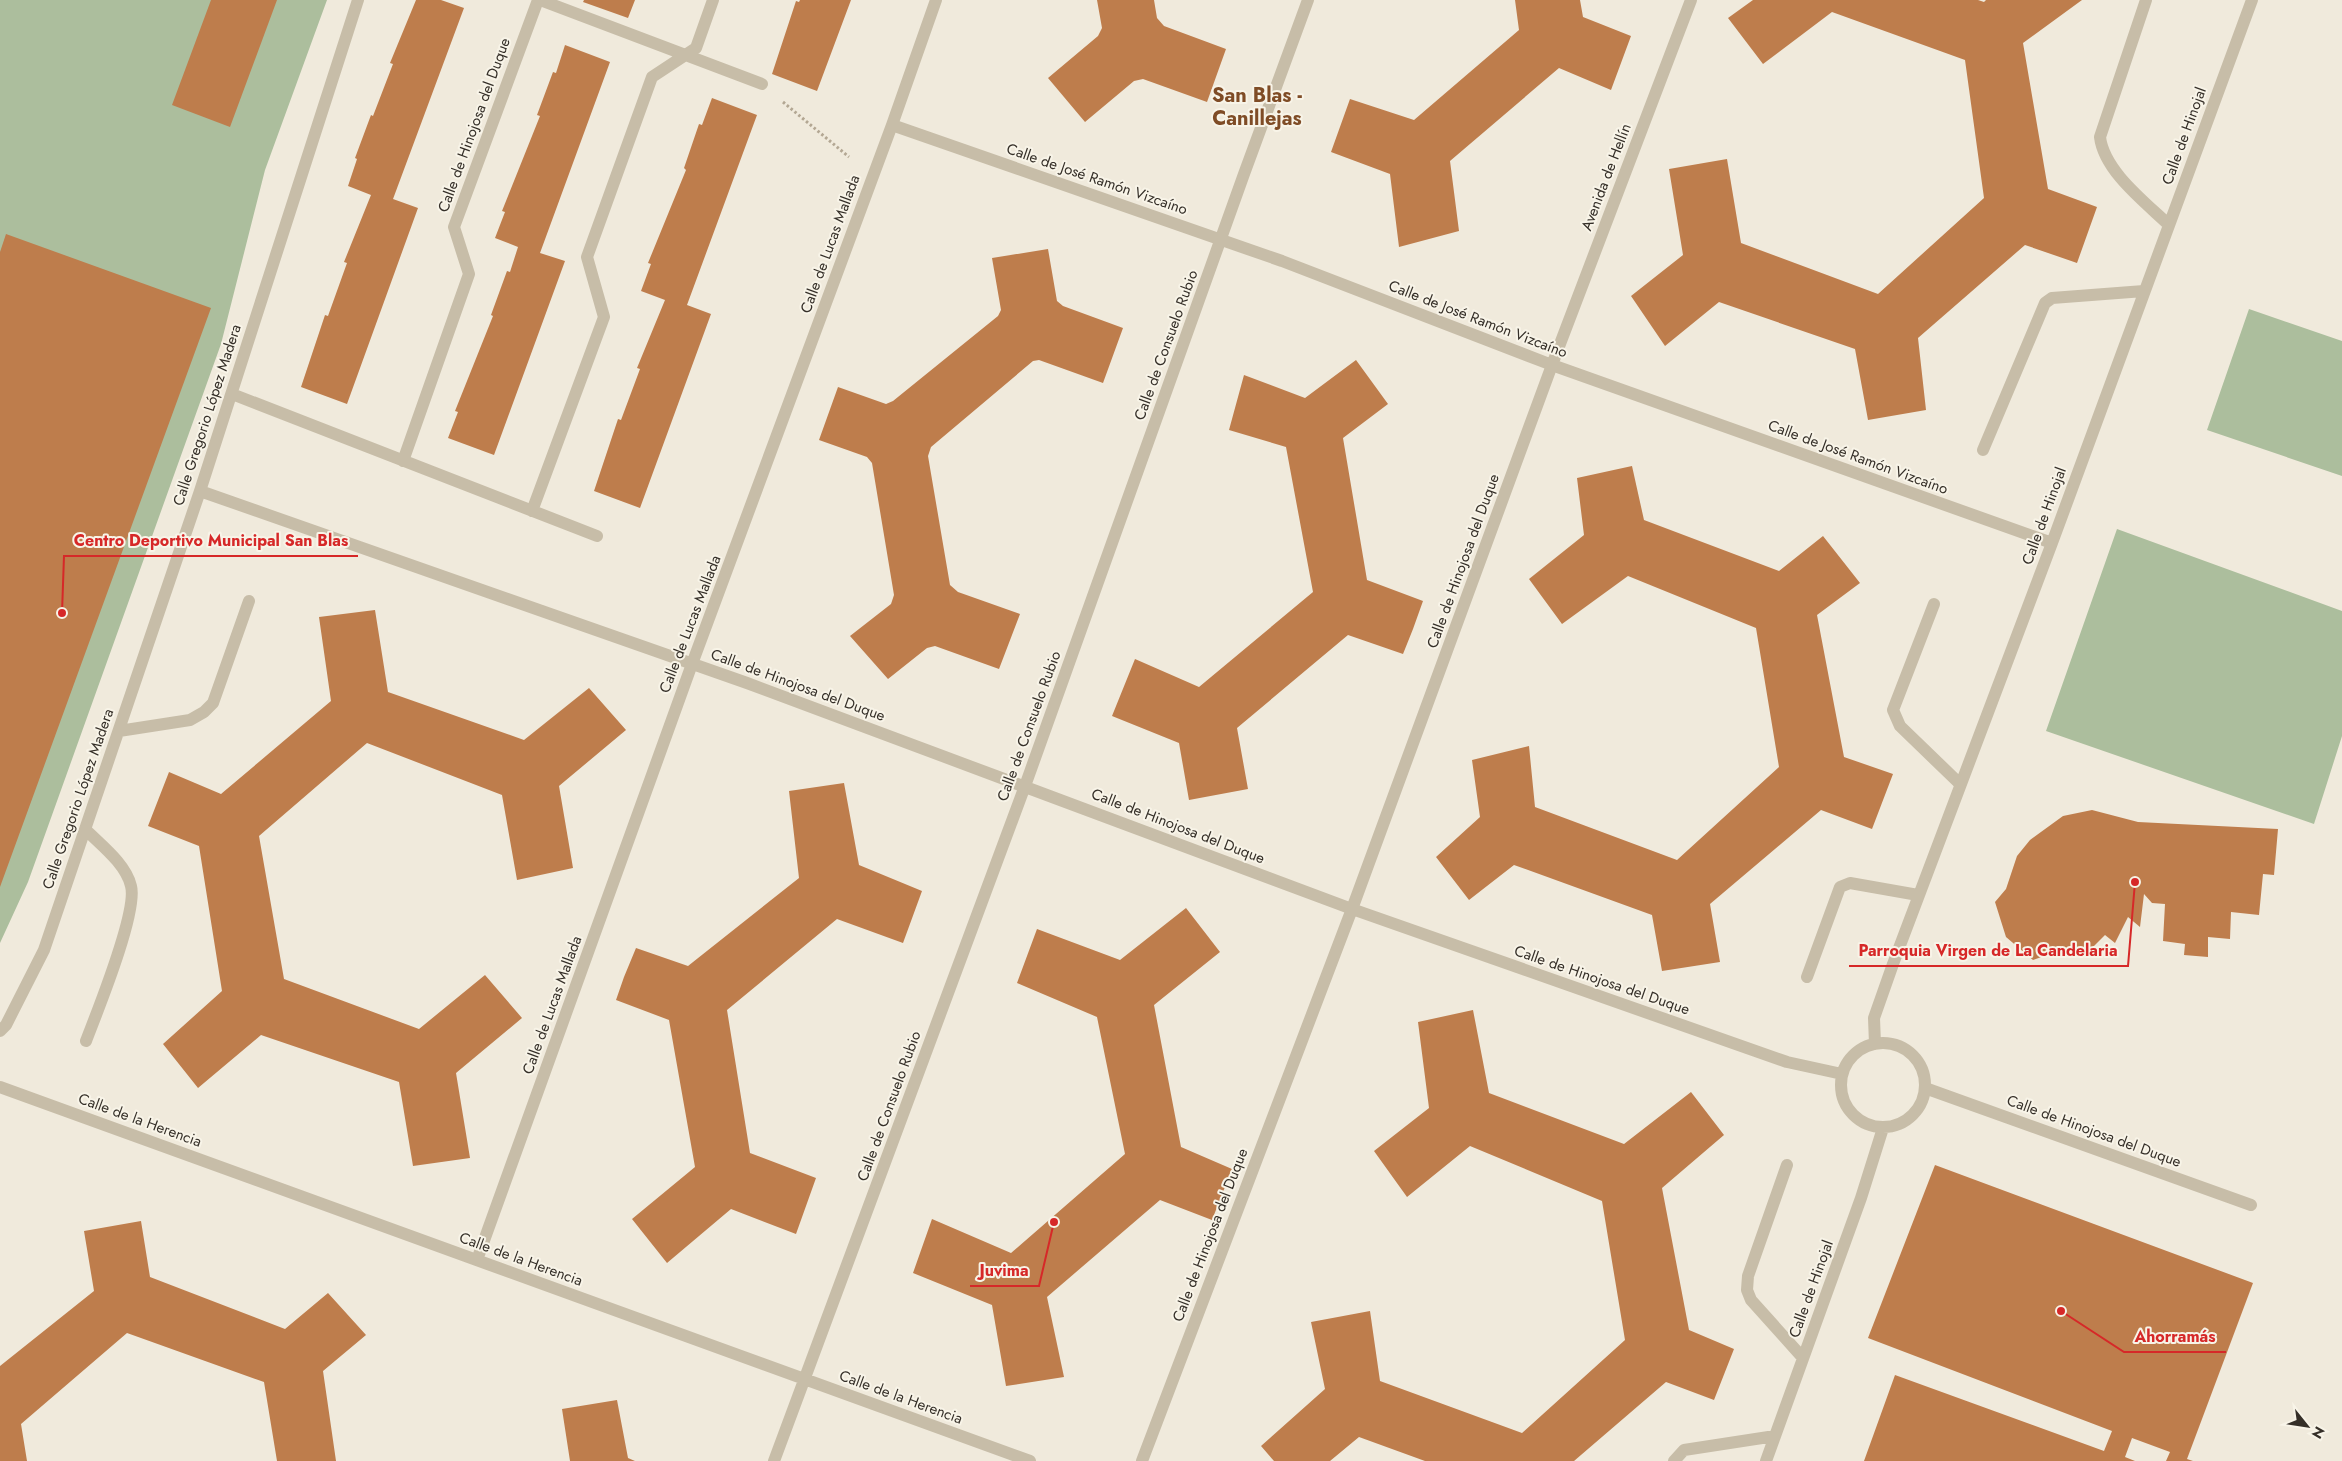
<svg xmlns="http://www.w3.org/2000/svg" width="2342" height="1461" font-family="Jost,sans-serif">
	<rect width="100%" height="100%" fill="#f0eadc"/>
	<!-- green -->
	<path fill="#acbe9d" d="M 0,0 L 327,0 L 265,170 L 221,344 L 28,882 L 0,943 Z
		M 2249,309 L 2342,341 L 2342,476 L 2207,430 Z
		M 2117,529 L 2342,611 L 2342,736 L 2314,824 L 2046,731 Z"/>
	<!-- building -->
	<path fill="#be7d4c" d="M 211,0 L 277,0 L 230,127 L 172,105 Z
		M 416,0 L 441,0 L 464,8 L 393,199 L 418,208 L 347,404 L 301,387 L 325,315 L 328,316 L 347,263 L 344,262 L 371,195 L 348,186 L 357,159 L 355,158 L 371,115 L 373,116 L 393,64 L 390,63 Z
		M 584,0 L 635,0 L 628,18 L 583,2 Z
		M 800,0 L 851,0 L 817,91 L 772,74 L 796,1 L 799,2 Z
		M 1097,0 L 1154,0 L 1157,18 L 1164,26 L 1226,49 L 1207,102 L 1143,79 L 1134,81 L 1085,122 L 1048,78 L 1098,36 L 1102,28 Z
		M 1515,0 L 1580,0 L 1583,17 L 1631,36 L 1611,90 L 1559,68 L 1450,161 L 1459,231 L 1399,247 L 1390,174 L 1331,152 L 1350,99 L 1414,120 L 1519,30 Z
		M 1753,0 L 1978,0 L 1984,2 L 1986,0 L 2082,0 L 2023,43 L 2048,189 L 2097,207 L 2077,263 L 2025,245 L 1918,338 L 1926,410 L 1868,420 L 1855,349 L 1719,302 L 1665,346 L 1631,296 L 1683,255 L 1669,169 L 1727,159 L 1741,243 L 1878,294 L 1984,198 L 1965,60 L 1832,12 L 1763,64 L 1728,18 Z
		M 565,45 L 610,62 L 540,253 L 565,261 L 494,455 L 448,438 L 458,412 L 455,411 L 493,316 L 491,315 L 507,271 L 510,272 L 518,247 L 495,238 L 505,212 L 502,211 L 540,116 L 537,115 L 553,72 L 556,73 Z
		M 712,98 L 757,115 L 687,305 L 711,314 L 640,508 L 594,491 L 618,419 L 621,420 L 640,369 L 637,368 L 665,300 L 641,291 L 651,264 L 648,263 L 686,170 L 684,168 L 699,124 L 702,125 Z
		M 6,234 L 211,308 L 0,887 L 0,252 Z
		M 1048,249 L 1057,301 L 1063,306 L 1123,328 L 1103,383 L 1039,360 L 1033,361 L 931,447 L 928,456 L 950,585 L 958,592 L 1020,614 L 999,669 L 935,646 L 927,648 L 888,679 L 850,636 L 891,604 L 894,595 L 872,463 L 867,457 L 819,440 L 838,387 L 886,404 L 893,401 L 998,316 L 1001,310 L 992,258 Z
		M 1356,360 L 1388,404 L 1343,438 L 1367,580 L 1423,601 L 1413,629 L 1403,654 L 1348,635 L 1237,728 L 1248,789 L 1189,800 L 1179,743 L 1112,716 L 1135,659 L 1199,687 L 1313,592 L 1286,447 L 1229,430 L 1244,375 L 1305,398 Z
		M 1632,466 L 1644,520 L 1779,571 L 1823,536 L 1860,583 L 1817,615 L 1844,757 L 1893,774 L 1872,829 L 1821,810 L 1710,904 L 1720,962 L 1662,971 L 1652,915 L 1514,865 L 1469,900 L 1436,857 L 1480,817 L 1472,760 L 1529,746 L 1535,807 L 1677,860 L 1779,767 L 1756,628 L 1628,576 L 1562,624 L 1529,579 L 1584,535 L 1577,478 Z
		M 375,610 L 388,692 L 524,740 L 589,688 L 626,730 L 559,786 L 573,868 L 517,880 L 502,795 L 367,743 L 259,836 L 284,979 L 419,1029 L 485,975 L 522,1018 L 456,1073 L 470,1158 L 413,1166 L 399,1082 L 261,1035 L 198,1088 L 163,1044 L 222,991 L 199,846 L 148,826 L 169,772 L 221,794 L 331,701 L 319,617 Z
		M 844,783 L 859,865 L 922,891 L 903,943 L 837,919 L 727,1010 L 750,1153 L 816,1178 L 796,1234 L 731,1209 L 667,1263 L 632,1219 L 695,1167 L 669,1020 L 616,1000 L 624,977 L 636,948 L 688,966 L 799,878 L 789,791 Z
		M 2092,810 L 2138,822 L 2278,829 L 2274,875 L 2263,874 L 2259,915 L 2231,912 L 2230,939 L 2208,937 L 2208,957 L 2184,955 L 2185,944 L 2163,941 L 2165,904 L 2152,903 L 2144,894 L 2140,927 L 2128,917 L 2115,943 L 2105,935 L 2084,956 L 2075,945 L 2033,960 L 2006,937 L 1995,902 L 2006,889 L 2017,856 L 2030,840 L 2063,816 Z
		M 1186,908 L 1220,952 L 1154,1005 L 1181,1147 L 1232,1169 L 1212,1220 L 1160,1200 L 1047,1297 L 1064,1377 L 1006,1386 L 992,1305 L 913,1273 L 932,1219 L 1011,1253 L 1125,1154 L 1097,1017 L 1017,983 L 1037,929 L 1120,960 Z
		M 1473,1010 L 1489,1093 L 1624,1144 L 1691,1092 L 1724,1135 L 1662,1188 L 1689,1330 L 1734,1349 L 1714,1400 L 1666,1382 L 1574,1461 L 1425,1461 L 1359,1437 L 1330,1461 L 1274,1461 L 1261,1446 L 1325,1389 L 1311,1322 L 1370,1311 L 1380,1381 L 1522,1433 L 1625,1340 L 1602,1201 L 1470,1146 L 1407,1197 L 1374,1151 L 1429,1108 L 1418,1022 Z
		M 1935,1165 L 2253,1283 L 2187,1459 L 2193,1461 L 2166,1461 L 2170,1452 L 2132,1438 L 2125,1457 L 2135,1461 L 1864,1461 L 1895,1375 L 2104,1451 L 2112,1431 L 1868,1338 Z
		M 141,1221 L 150,1277 L 285,1329 L 328,1293 L 366,1335 L 323,1371 L 336,1461 L 277,1461 L 264,1382 L 127,1333 L 21,1424 L 27,1461 L 0,1461 L 0,1366 L 94,1291 L 84,1231 Z
		M 617,1400 L 628,1458 L 635,1461 L 570,1461 L 562,1409 Z"/>
	<g fill="none" stroke-linecap="round" stroke-linejoin="round">
		<!-- path -->
		<path stroke="#b3a793" stroke-width="3" stroke-dasharray="2.5 2.5" stroke-linecap="butt" d="M 783,102 L 849,157"/>
		<!-- minor -->
		<path stroke="#c7bda8" stroke-width="12" d="M 540,0 L 762,84
			M 2146,0 L 2100,137 C 2104,171 2145,202 2169,225
			M 892,125 L 1282,261 L 1552,365 L 2052,543
			M 232,394 L 597,536
			M 1983,450 L 2045,303 L 2052,298 L 2144,291
			M 403,461 L 469,274 L 454,227 L 538,0
			M 200,491 L 747,683 L 1352,909 L 1787,1062 L 1842,1074
			M 532,511 L 604,317 L 587,257 L 652,77 L 696,48 L 713,0
			M 1934,604 L 1893,710 L 1900,726 L 1960,784
			M 119,731 L 190,720 L 204,712 L 213,703 L 249,601
			M 86,830 C 101,845 126,864 131,886 C 138,912 97,1012 86,1041
			M 1807,977 L 1840,887 L 1850,883 L 1918,895
			M 0,1031 L 6,1025 L 44,950 L 200,491 L 358,0
			M1841 1085a42 42 0 1 1 84 0a42 42 0 1 1-84 0Z
			M 1875,1044 L 1874,1018 L 1893,964 L 2052,543 L 2252,0
			M 0,1087 L 1030,1461
			M 1925,1088 L 2251,1205
			M 1787,1165 L 1748,1276 L 1747,1290 L 1751,1300 L 1803,1358
			M 477,1260 L 692,664 L 892,125 L 936,0
			M 774,1461 L 1025,786 L 1244,174 L 1308,0
			M 1142,1461 L 1352,909 L 1552,365 L 1691,0
			M 1674,1461 L 1684,1450 L 1775,1436
			M 1766,1461 L 1861,1198 L 1883,1128"/>
	</g>
	<g text-anchor="middle" dominant-baseline="central" stroke-width="4" stroke-linejoin="round" paint-order="stroke">
		<!-- street labels -->
		<g font-size="15" fill="#352f28" stroke="#f8f4e8">
			<text transform="translate(474 125) rotate(-70)">Calle de Hinojosa del Duque</text>
			<text transform="translate(2184 136) rotate(-70)">Calle de Hinojal</text>
			<text transform="translate(1606 177) rotate(-69)">Avenida de Hellín</text>
			<text transform="translate(1097 179) rotate(19)">Calle de José Ramón Vizcaíno</text>
			<text transform="translate(830 244) rotate(-70)">Calle de Lucas Mallada</text>
			<text transform="translate(1478 319) rotate(21)">Calle de José Ramón Vizcaíno</text>
			<text transform="translate(1166 345) rotate(-70)">Calle de Consuelo Rubio</text>
			<text transform="translate(207 415) rotate(-72)">Calle Gregorio López Madera</text>
			<text transform="translate(1858 457) rotate(20)">Calle de José Ramón Vizcaíno</text>
			<text transform="translate(2044 516) rotate(-70)">Calle de Hinojal</text>
			<text transform="translate(1463 561) rotate(-70)">Calle de Hinojosa del Duque</text>
			<text transform="translate(690 624) rotate(-69)">Calle de Lucas Mallada</text>
			<text transform="translate(798 685) rotate(20)">Calle de Hinojosa del Duque</text>
			<text transform="translate(1029 726) rotate(-70)">Calle de Consuelo Rubio</text>
			<text transform="translate(78 799) rotate(-71)">Calle Gregorio López Madera</text>
			<text transform="translate(1178 826) rotate(21)">Calle de Hinojosa del Duque</text>
			<text transform="translate(1602 980) rotate(19)">Calle de Hinojosa del Duque</text>
			<text transform="translate(552 1005) rotate(-70)">Calle de Lucas Mallada</text>
			<text transform="translate(889 1106) rotate(-70)">Calle de Consuelo Rubio</text>
			<text transform="translate(140 1120) rotate(20)">Calle de la Herencia</text>
			<text transform="translate(2094 1131) rotate(20)">Calle de Hinojosa del Duque</text>
			<text transform="translate(1210 1235) rotate(-69)">Calle de Hinojosa del Duque</text>
			<text transform="translate(521 1259) rotate(20)">Calle de la Herencia</text>
			<text transform="translate(1811 1289) rotate(-70)">Calle de Hinojal</text>
			<text transform="translate(901 1397) rotate(20)">Calle de la Herencia</text>
		</g>
		<!-- district labels -->
		<g font-size="20" font-weight="bold" fill="#7f4c26" stroke="#f8f4e8">
			<text x="1257" y="95">San Blas -<tspan x="1257" dy="23">Canillejas</tspan></text>
		</g>
	</g>
	<!-- callouts -->
	<path fill="none" stroke="#d62828" stroke-width="2" d="M62 613L64 556H358M2135 882L2128 966H1849M1054 1222L1039 1286H970M2061 1311L2124 1352H2226"/>
	<g fill="#d62828" stroke="#f8f4e8" stroke-width="2">
		<circle cx="62" cy="613" r="5"/>
		<circle cx="2135" cy="882" r="5"/>
		<circle cx="1054" cy="1222" r="5"/>
		<circle cx="2061" cy="1311" r="5"/>
	</g>
	<g font-size="16" text-anchor="middle" font-weight="bold" fill="#d62828" stroke="#f8f4e8" stroke-width="4" stroke-linejoin="round" paint-order="stroke">
		<text x="211" y="546">Centro Deportivo Municipal San Blas</text>
		<text x="1988" y="956">Parroquia Virgen de La Candelaria</text>
		<text x="1004" y="1276">Juvima</text>
		<text x="2175" y="1342">Ahorramás</text>
	</g>
	<!-- north arrow -->
	<g transform="translate(2307 1426) rotate(120)" stroke="#f8f4e8" stroke-width="4" paint-order="stroke">
	<path d="M0-4L9 19L0 12L-9 19Z" fill="#352f28"/>
	<text y="-8" font-size="14" font-weight="bold" text-anchor="middle" fill="#352f28">N</text>
	</g>
</svg>
